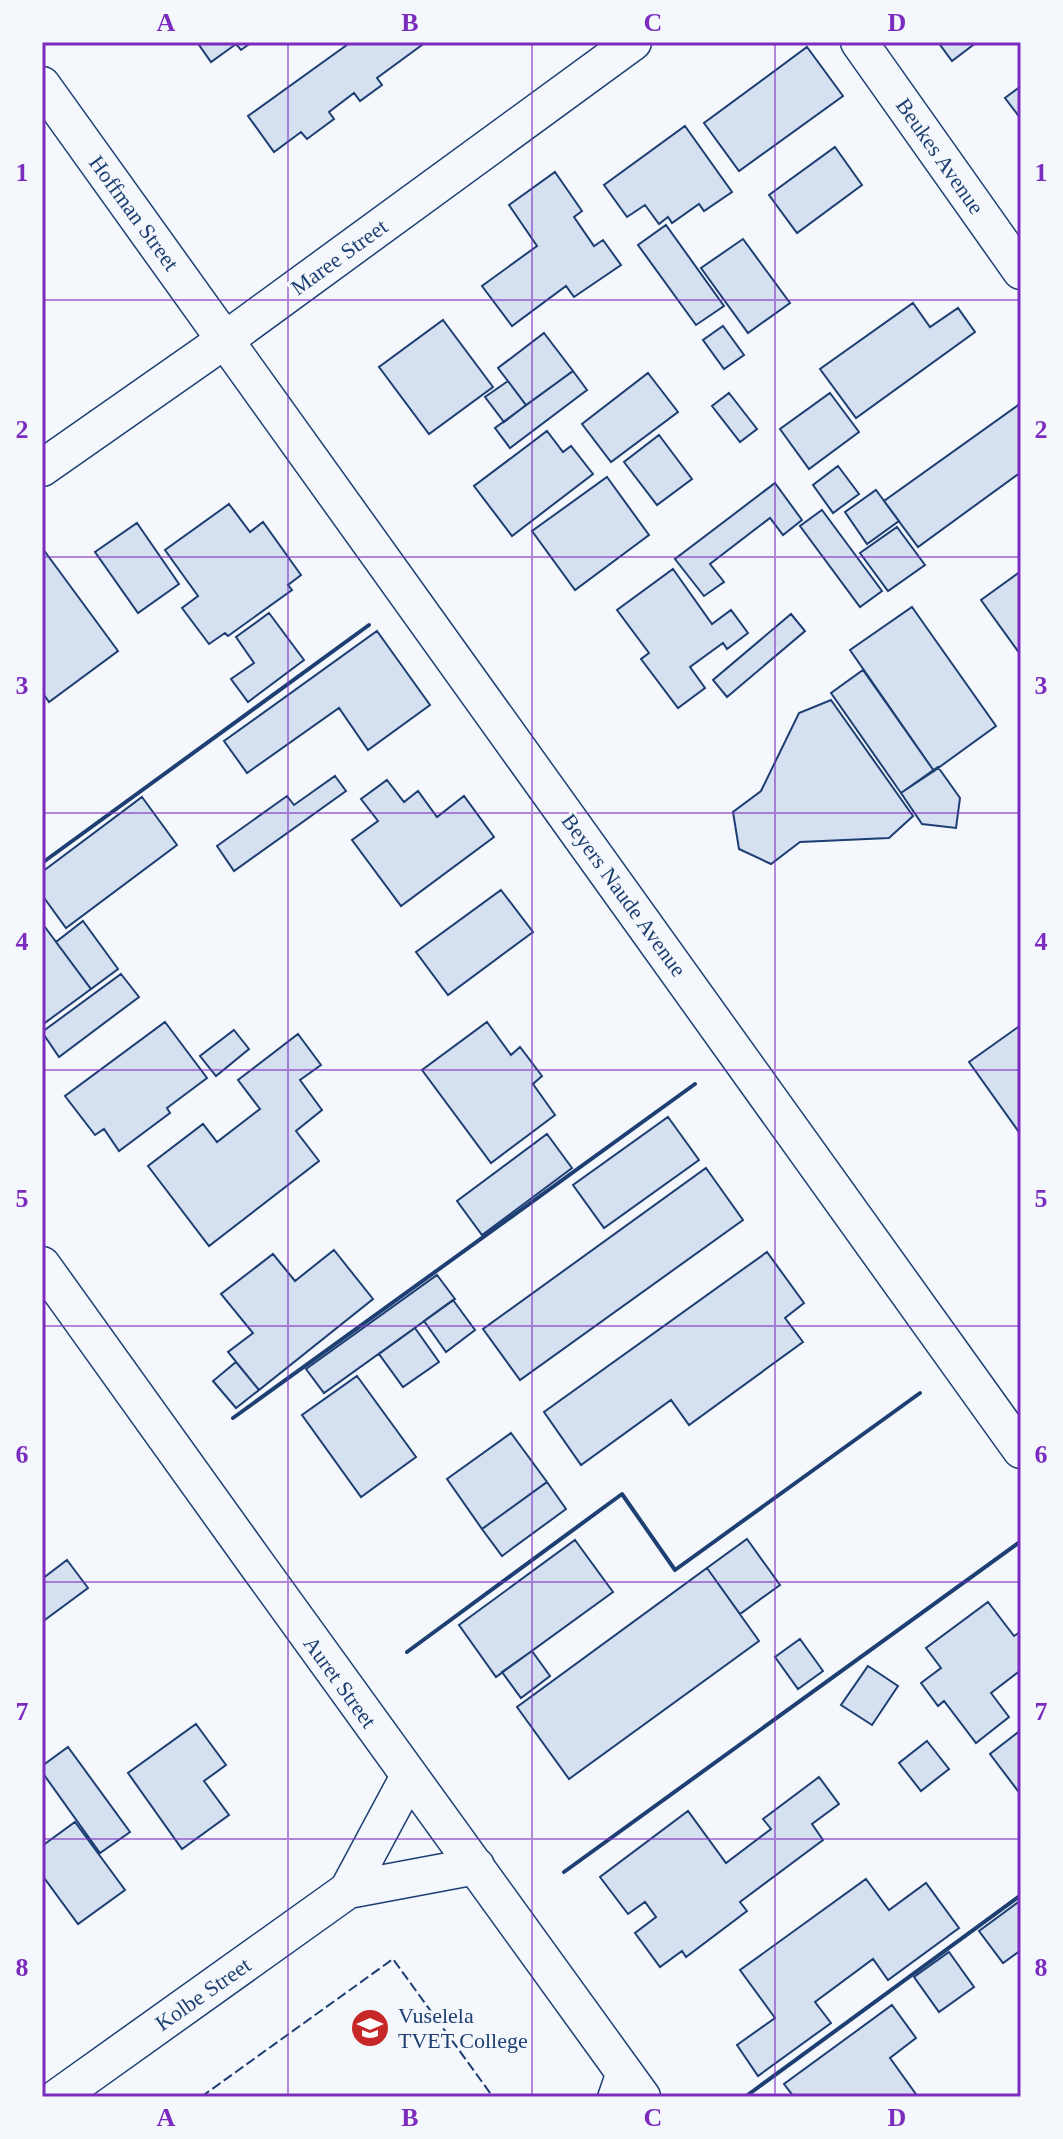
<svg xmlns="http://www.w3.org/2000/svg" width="1063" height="2139" font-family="'Times New Roman',serif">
	<rect width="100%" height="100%" fill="#f4f7fb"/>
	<!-- building -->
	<path fill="#d5e0f0" stroke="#1d3f73" stroke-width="2" d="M 197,42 L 252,42 L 241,50 L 236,44 L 211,62 Z
		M 351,42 L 426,42 L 377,78 L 382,85 L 360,101 L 354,93 L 329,112 L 334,119 L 307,139 L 301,132 L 274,152 L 248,116 Z
		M 938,42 L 977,42 L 952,61 Z
		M 807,47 L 843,96 L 739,171 L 704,123 Z
		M 1021,86 L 1021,119 L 1005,98 Z
		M 685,126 L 732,192 L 704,211 L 699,204 L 672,223 L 668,217 L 659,224 L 645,205 L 627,217 L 604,185 Z
		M 835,147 L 862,185 L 797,233 L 769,195 Z
		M 555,172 L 582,211 L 574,217 L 594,246 L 603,240 L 621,265 L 574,297 L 566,286 L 512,326 L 482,286 L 537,246 L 509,205 Z
		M 666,225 L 724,306 L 696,325 L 638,245 Z
		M 743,239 L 790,303 L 748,333 L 701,268 Z
		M 913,303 L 930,327 L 958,308 L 975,332 L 856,418 L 820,369 Z
		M 443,320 L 493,387 L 429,434 L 379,367 Z
		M 723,326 L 744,355 L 724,369 L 703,340 Z
		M 544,333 L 573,371 L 526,405 L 498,368 Z
		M 573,371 L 587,390 L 510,448 L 495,428 Z
		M 648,373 L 678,412 L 611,462 L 582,424 Z
		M 508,381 L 526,405 L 504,422 L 485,397 Z
		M 729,393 L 757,429 L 740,442 L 712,406 Z
		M 830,393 L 859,432 L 809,469 L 780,429 Z
		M 1021,403 L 1021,472 L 918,547 L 884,501 Z
		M 547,431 L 563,452 L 571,446 L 593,474 L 512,536 L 474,486 Z
		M 659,435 L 692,479 L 657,505 L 624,462 Z
		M 838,466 L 859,494 L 833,513 L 813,485 Z
		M 607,477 L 649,535 L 575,590 L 532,531 Z
		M 775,483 L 802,520 L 783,535 L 770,518 L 710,564 L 724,582 L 704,596 L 675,559 Z
		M 876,490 L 899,521 L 867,544 L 845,512 Z
		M 229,504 L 250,532 L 263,522 L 301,575 L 288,585 L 292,590 L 228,636 L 225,633 L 209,644 L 182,608 L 198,596 L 165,550 Z
		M 822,510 L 882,591 L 860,607 L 800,526 Z
		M 137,523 L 179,584 L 138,613 L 95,552 Z
		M 897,527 L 925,565 L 888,591 L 860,553 Z
		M 43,549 L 118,651 L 49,702 L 42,692 Z
		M 673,569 L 712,624 L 731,610 L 748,633 L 727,649 L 723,643 L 690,667 L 705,688 L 678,708 L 641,659 L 649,653 L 617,610 Z
		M 1021,571 L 1021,653 L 1020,654 L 981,600 Z
		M 912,607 L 996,726 L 934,771 L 850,650 Z
		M 269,613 L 304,660 L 248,702 L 231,679 L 254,663 L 236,637 Z
		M 791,614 L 805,631 L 727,697 L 713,680 Z
		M 377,631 L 430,705 L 368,750 L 339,708 L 247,773 L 224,741 Z
		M 863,670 L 934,771 L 901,793 L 831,693 Z
		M 831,700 L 913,816 L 889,838 L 800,842 L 771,864 L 739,849 L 733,812 L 761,791 L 799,713 Z
		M 938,767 L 960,798 L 956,828 L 922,824 L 901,793 Z
		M 335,776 L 346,791 L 234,871 L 217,846 L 287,796 L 294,805 Z
		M 387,780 L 404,802 L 418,791 L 437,817 L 464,796 L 494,837 L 401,906 L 352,840 L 378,821 L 361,799 Z
		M 142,797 L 177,845 L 66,928 L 42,895 L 42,872 Z
		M 501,890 L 533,932 L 448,995 L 416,952 Z
		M 83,921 L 118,969 L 91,989 L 56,942 Z
		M 42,923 L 91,989 L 42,1025 Z
		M 121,974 L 139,997 L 59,1057 L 42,1032 Z
		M 165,1022 L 207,1078 L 167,1108 L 170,1113 L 119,1151 L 104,1129 L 95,1135 L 65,1096 Z
		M 487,1022 L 511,1055 L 520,1047 L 542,1076 L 533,1084 L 555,1115 L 491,1163 L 422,1070 Z
		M 1021,1025 L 1021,1135 L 969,1062 Z
		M 234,1030 L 249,1049 L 216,1076 L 200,1056 Z
		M 298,1034 L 321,1065 L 300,1080 L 322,1110 L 296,1131 L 319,1161 L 209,1246 L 148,1166 L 203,1124 L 217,1142 L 260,1109 L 238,1080 Z
		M 668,1117 L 699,1160 L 604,1228 L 573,1185 Z
		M 547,1134 L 572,1168 L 482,1235 L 457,1201 Z
		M 706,1168 L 743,1220 L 520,1380 L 483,1329 Z
		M 334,1250 L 373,1299 L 259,1390 L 228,1352 L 253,1333 L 221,1294 L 273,1254 L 295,1281 Z
		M 767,1252 L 804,1303 L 785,1318 L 803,1342 L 689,1425 L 671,1400 L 581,1465 L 544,1412 Z
		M 437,1275 L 455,1299 L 324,1393 L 306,1369 Z
		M 453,1300 L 475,1330 L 446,1352 L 424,1321 Z
		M 415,1328 L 439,1362 L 403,1387 L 379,1354 Z
		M 236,1362 L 259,1390 L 236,1408 L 213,1381 Z
		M 357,1376 L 416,1457 L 361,1497 L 302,1415 Z
		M 511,1433 L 547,1482 L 482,1529 L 447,1479 Z
		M 547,1482 L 566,1509 L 502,1556 L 482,1529 Z
		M 747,1539 L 780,1585 L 740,1614 L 707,1568 Z
		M 575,1540 L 613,1592 L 496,1677 L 459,1625 Z
		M 67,1560 L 88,1588 L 42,1622 L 42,1579 Z
		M 707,1568 L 759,1641 L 569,1779 L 517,1707 Z
		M 988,1602 L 1014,1636 L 1020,1632 L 1021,1634 L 1021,1670 L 991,1693 L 1009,1717 L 976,1743 L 944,1701 L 938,1706 L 921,1683 L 941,1668 L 926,1648 Z
		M 800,1639 L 823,1671 L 798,1689 L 775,1657 Z
		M 532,1651 L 550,1676 L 521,1698 L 502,1672 Z
		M 868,1666 L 898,1686 L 872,1725 L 841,1705 Z
		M 196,1724 L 226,1765 L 204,1781 L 229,1815 L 182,1849 L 128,1773 Z
		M 1021,1730 L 1021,1795 L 990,1754 Z
		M 927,1741 L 949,1769 L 921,1791 L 899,1763 Z
		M 68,1747 L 130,1832 L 100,1853 L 42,1772 L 42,1766 Z
		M 819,1777 L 839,1804 L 812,1824 L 823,1840 L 740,1902 L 747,1911 L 686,1957 L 682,1951 L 660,1967 L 635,1933 L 656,1917 L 645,1902 L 628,1914 L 600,1877 L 688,1811 L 726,1863 L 771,1829 L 763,1819 Z
		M 75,1822 L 125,1890 L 78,1924 L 42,1875 L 42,1846 Z
		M 866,1879 L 889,1910 L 926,1883 L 959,1928 L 888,1980 L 873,1959 L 815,2002 L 831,2023 L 758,2076 L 737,2045 L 775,2018 L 740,1970 Z
		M 1021,1900 L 1021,1950 L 1003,1963 L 979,1931 Z
		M 949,1952 L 974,1987 L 939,2012 L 914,1977 Z
		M 892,2005 L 916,2038 L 890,2058 L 918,2097 L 794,2097 L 784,2084 Z"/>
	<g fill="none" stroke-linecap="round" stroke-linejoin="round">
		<!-- lane casing -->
		<g stroke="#1d3f73" stroke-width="21">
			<path id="lane" d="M 607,2097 L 618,2065"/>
		</g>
		<!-- street casing -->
		<g stroke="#1d3f73" stroke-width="39">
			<path id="street" d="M 859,42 L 1021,271
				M 42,85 L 1021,1450
				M 42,468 L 225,340 L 633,42
				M 42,1265 C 241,1543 441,1821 642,2097
				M 348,1890 L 408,1778
				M 58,2097 L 348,1890 L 476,1866"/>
		</g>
		<!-- lane -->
		<use href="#lane" stroke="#f4f7fb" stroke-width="18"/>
		<!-- street -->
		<use href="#street" stroke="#f4f7fb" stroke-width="36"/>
		<!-- fence -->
		<path stroke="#1d3f73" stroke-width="2" stroke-dasharray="10 4" stroke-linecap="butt" d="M 201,2097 L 393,1959 L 493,2097"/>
		<!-- wall -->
		<path stroke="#1d3f73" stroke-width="4" d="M 42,863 L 369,625
			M 233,1418 L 695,1084
			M 407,1652 L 622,1494 L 675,1570 L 920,1393
			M 564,1872 L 1021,1541
			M 745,2097 L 1021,1895"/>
	</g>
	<!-- grid -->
	<path fill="none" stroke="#7b2cbf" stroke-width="2" stroke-opacity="0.55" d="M 288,42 L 288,2097M 532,42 L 532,2097M 775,42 L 775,2097M 42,300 L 1021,300M 42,557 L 1021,557M 42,813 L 1021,813M 42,1070 L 1021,1070M 42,1326 L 1021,1326M 42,1582 L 1021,1582M 42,1839 L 1021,1839"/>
	<!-- icons -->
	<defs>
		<g id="university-disc" transform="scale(2)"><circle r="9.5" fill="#c62828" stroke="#f4f7fb"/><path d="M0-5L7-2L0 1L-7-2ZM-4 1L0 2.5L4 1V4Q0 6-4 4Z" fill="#fff"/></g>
	</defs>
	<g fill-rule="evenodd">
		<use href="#university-disc" x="370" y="2028"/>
	</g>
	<g text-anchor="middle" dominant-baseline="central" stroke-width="6" stroke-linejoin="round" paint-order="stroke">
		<!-- street labels -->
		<g font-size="22" fill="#1d3f73" stroke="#f4f7fb">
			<text transform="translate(940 156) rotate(55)">Beukes Avenue</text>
			<text transform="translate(134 213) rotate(54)">Hoffman Street</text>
			<text transform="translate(339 257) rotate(-36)">Maree Street</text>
			<text transform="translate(624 895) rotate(54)">Beyers Naude Avenue</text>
			<text transform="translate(340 1682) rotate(54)">Auret Street</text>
			<text transform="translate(203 1994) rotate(-35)">Kolbe Street</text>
		</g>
		<!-- poi labels -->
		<g font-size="22" fill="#1d3f73" stroke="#f4f7fb" text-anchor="start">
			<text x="398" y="2015">Vuselela<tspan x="398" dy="25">TVET College</tspan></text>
		</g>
	</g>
	<!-- border -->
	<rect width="1063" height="2139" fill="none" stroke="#f4f7fb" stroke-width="88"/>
	<rect x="44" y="44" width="975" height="2051" fill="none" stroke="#7b2cbf" stroke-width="3"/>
	<g font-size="26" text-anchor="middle" font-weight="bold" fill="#7b2cbf">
		<text x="166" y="31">A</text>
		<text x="410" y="31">B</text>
		<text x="653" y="31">C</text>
		<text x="897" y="31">D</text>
		<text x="22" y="181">1</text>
		<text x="1041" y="181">1</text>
		<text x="22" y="438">2</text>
		<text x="1041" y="438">2</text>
		<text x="22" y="694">3</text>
		<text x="1041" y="694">3</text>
		<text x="22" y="950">4</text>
		<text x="1041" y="950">4</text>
		<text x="22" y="1207">5</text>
		<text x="1041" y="1207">5</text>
		<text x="22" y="1463">6</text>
		<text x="1041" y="1463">6</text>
		<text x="22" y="1720">7</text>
		<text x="1041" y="1720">7</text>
		<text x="22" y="1976">8</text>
		<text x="1041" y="1976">8</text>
		<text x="166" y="2126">A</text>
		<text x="410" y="2126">B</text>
		<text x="653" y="2126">C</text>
		<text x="897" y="2126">D</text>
	</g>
</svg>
